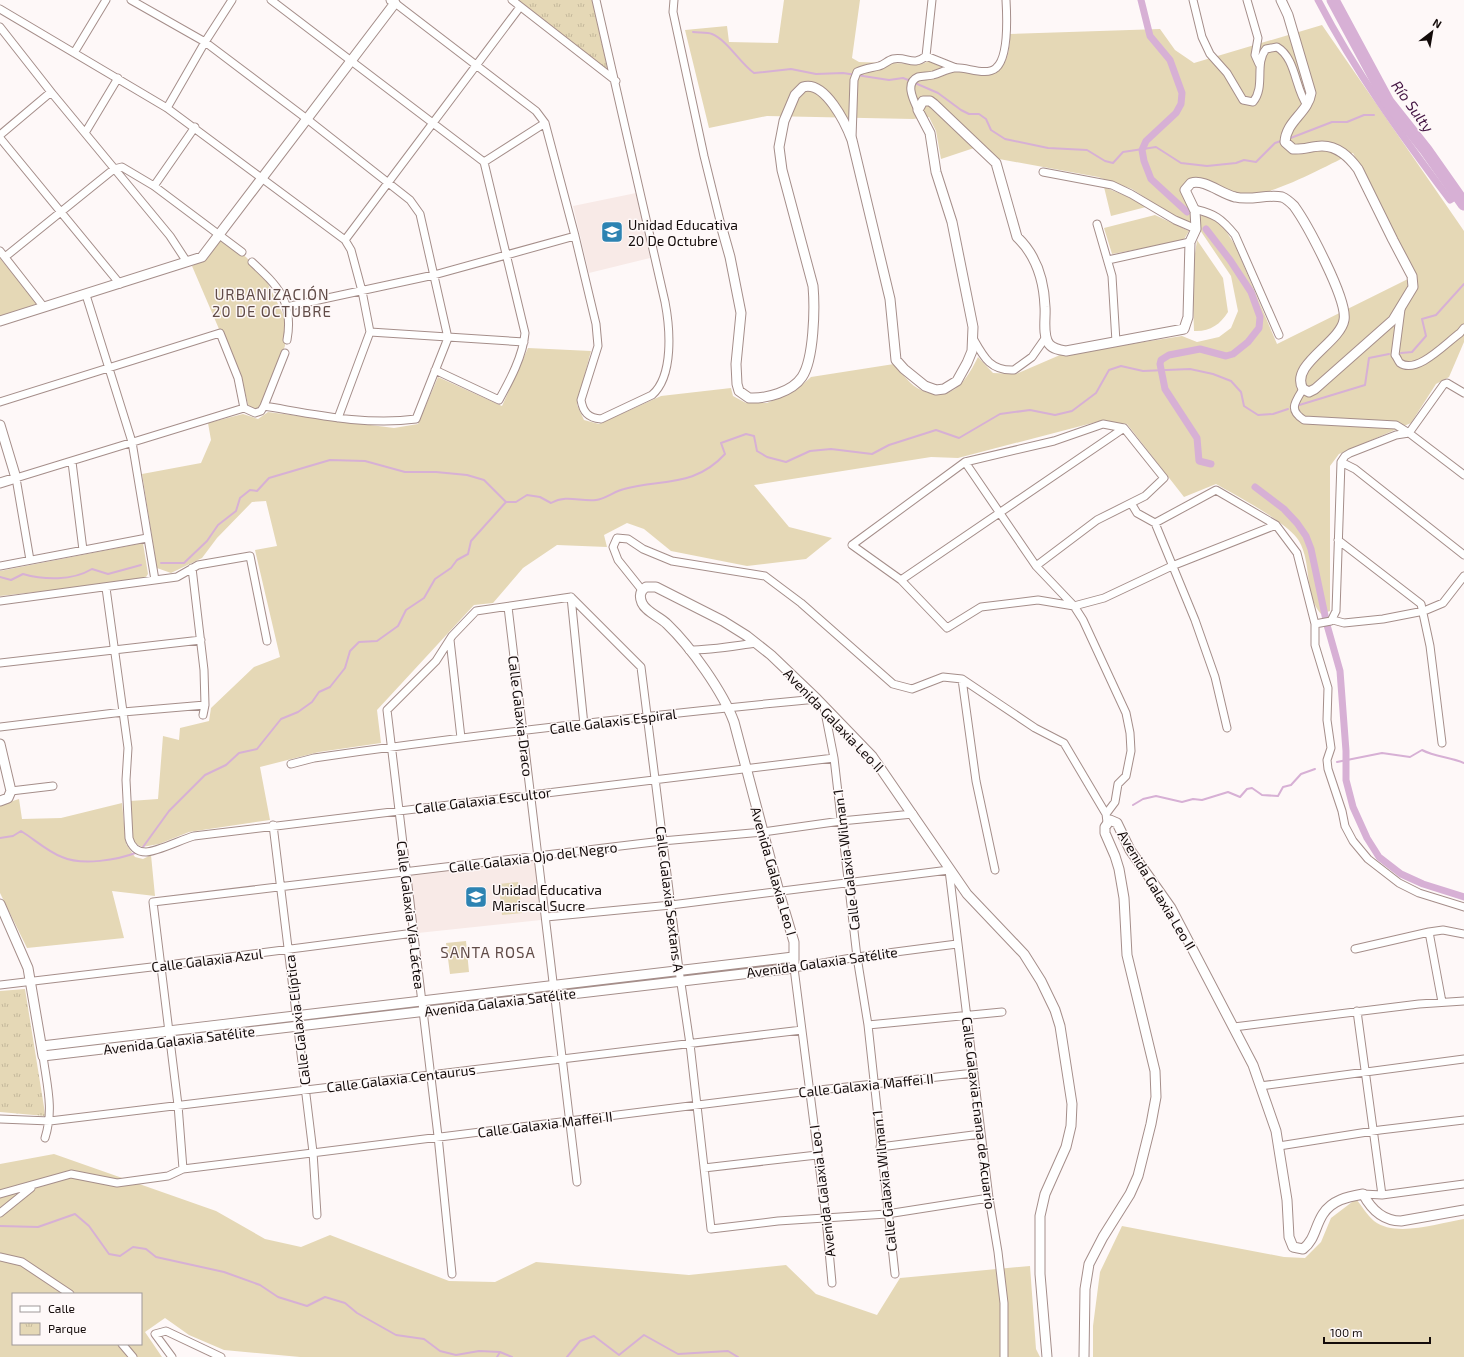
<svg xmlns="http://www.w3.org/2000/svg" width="1464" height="1357" font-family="'Exo 2',sans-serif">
	<defs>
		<pattern id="park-tufts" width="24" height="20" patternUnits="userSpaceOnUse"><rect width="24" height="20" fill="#e5d8b6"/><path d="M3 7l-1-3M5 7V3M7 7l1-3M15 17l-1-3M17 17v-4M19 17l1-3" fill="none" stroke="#c4b89b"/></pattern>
	</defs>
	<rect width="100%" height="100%" fill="#fef8f8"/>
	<!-- built -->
	<path fill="#f8eae7" d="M 636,193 L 650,258 L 589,273 L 573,206 Z
		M 535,860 L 541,920 L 418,933 L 410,874 Z"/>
	<!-- green -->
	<path fill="#e5d8b6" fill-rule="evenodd" d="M 784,0 L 860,0 L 852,58 L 859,62 L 922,64 L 929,61 L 984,75 C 1008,69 1009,56 1010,34 L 1160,29 L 1175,50 L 1194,63 L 1322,25 L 1464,231 L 1464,342 L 1449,377 L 1436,384 L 1411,423 L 1339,454 L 1330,466 L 1330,611 L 1321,614 C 1304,595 1312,563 1299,541 C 1289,523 1235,495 1216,484 L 1184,497 L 1127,424 L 1100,421 L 958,458 L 931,457 L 754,485 L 789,527 L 832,538 L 806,559 L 747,566 L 671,551 L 644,529 L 627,523 L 604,535 L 607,547 L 557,545 L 523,568 L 493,603 L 474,605 L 377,710 L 381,743 L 319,752 L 260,767 L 270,820 L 189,832 L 159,844 L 142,847 L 133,842 L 130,801 L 158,799 L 163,736 L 179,740 L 180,728 L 209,721 L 211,708 L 254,667 L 280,657 L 255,550 L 277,546 L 266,501 L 252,502 L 217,538 L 202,558 L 171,573 L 157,568 L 142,474 L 201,463 L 211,440 L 208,423 L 243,414 L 258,419 L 268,412 L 394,428 L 418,424 L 438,377 L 502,406 L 528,348 L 591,351 L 577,405 L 584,420 L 599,424 L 661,396 L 731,388 L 733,396 L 746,403 L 767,403 L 795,391 L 811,377 L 894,364 C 901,372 911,386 921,390 C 952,404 966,381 978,357 L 993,373 L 1016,374 L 1060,355 L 1182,336 L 1197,342 L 1219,337 L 1231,328 L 1238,311 L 1231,276 L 1200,230 L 1198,216 L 1207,214 L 1222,225 L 1235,245 L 1277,344 L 1416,275 L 1353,153 C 1328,165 1264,201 1239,195 C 1225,192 1210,182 1197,177 L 1188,181 L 1190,209 L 1193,223 L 1175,217 L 1132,189 L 1098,177 L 999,159 L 983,145 L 941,159 L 936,131 L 929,117 L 913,119 L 767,116 L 709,128 L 685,30 L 727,26 L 729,42 L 778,43 Z
		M 1104,187 L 1126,196 L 1146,207 L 1111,216 Z
		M 1155,215 L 1189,231 L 1183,241 L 1112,254 L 1104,228 Z
		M 220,240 L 246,257 L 265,278 L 284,316 L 285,346 L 259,408 L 255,409 L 249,408 L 243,385 L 192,266 L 207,259 Z
		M 1197,240 L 1223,278 L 1228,312 C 1220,325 1209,332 1194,331 L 1192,274 Z
		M 0,258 L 37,304 L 0,316 Z
		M 143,543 L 148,574 L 144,580 L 0,596 L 0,571 Z
		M 19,799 L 22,819 L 61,818 L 122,803 L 126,844 L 135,857 L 143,859 L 151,855 L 155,896 L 112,891 L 124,938 L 27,948 L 0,893 L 0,805 Z
		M 518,882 L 522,913 L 502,915 L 499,884 Z
		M 466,941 L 469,972 L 450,974 L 446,943 Z
		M 54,1154 L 216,1211 L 265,1239 L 301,1247 L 330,1235 L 449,1281 L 495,1282 L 536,1262 L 689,1275 L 786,1265 L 816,1294 L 877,1315 L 900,1278 L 1030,1266 L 1036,1349 L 1040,1357 L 300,1357 L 224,1350 L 189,1335 L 165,1318 L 145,1332 L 162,1357 L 0,1357 L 0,1164 ZM 13,1294 L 141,1294 L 141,1344 L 13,1344 Z
		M 1356,1199 C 1362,1206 1367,1215 1374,1221 C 1396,1238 1438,1223 1464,1219 L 1464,1357 L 1093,1357 L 1093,1326 L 1100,1272 L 1122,1226 L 1284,1257 L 1305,1258 L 1321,1242 L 1331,1218 Z"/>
	<!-- park -->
	<path fill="url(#park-tufts)" d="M 518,0 L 592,0 L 608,71 L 521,5 Z
		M 25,989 L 44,1107 L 45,1116 L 0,1112 L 0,991 Z"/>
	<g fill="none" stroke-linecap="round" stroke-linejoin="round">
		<!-- stream -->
		<path stroke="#d7b0d5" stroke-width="2" d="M 693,32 C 698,33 707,32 712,34 C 727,40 740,63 754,73 L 791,69 L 816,74 L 843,73 L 889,80 L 903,78 L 911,81
			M 915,83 L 938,93 L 961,110 L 969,114 L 979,114 L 986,119 L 991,130 L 1005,139 L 1048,148 L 1087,150 L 1105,161 L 1113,163 L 1123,152 L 1156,147 L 1181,163 L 1207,166 L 1236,163 L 1244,160 L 1256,162 L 1275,143 L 1281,141
			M 1288,139 L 1332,122 L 1347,122 L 1364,115 L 1374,115
			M 1401,353 L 1412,352 L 1426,336 L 1422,319 L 1436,315 L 1464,284
			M 1296,406 L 1365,385 L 1369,358 L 1389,354
			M 161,563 L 184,563 L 207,541 L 218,525 L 236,511 L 240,498 L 250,490 L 257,491 L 269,478 L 330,460 L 365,461 L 405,472 L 436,472 L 467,475 L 484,480 L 506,502
			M 0,577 L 11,580 L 23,574 C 44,580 72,581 92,569 L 108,574 L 141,565
			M 1337,762 L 1382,753 L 1410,757 L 1422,750 C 1435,757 1450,757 1464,763
			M 1133,805 L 1143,799 L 1156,796 L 1182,802 L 1193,799 L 1202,800 L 1228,792 L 1240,797 L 1247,789 L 1252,788 L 1262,795 L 1278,796 L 1283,787 L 1291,785 L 1301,774 L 1315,769
			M 0,838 L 13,836 L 21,831 C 34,839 48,852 62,857 C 82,866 118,860 138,852
			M 143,847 L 169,811 L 205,775 L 226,765 L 239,753 L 257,749 L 281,719 L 298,712 L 312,702 L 319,692 L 330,687 L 345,668 L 350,651 L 359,642 L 377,641 L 398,626 L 406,610 L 424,598 L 435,579 L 451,568 L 457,560 L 468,554 L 471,541 L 506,502 L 516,502 L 527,495 L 540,497 L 551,503 C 567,494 580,502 596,500 C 605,499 615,491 624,489 C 663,479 695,487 725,454 L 721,443 L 746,434 L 754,436 L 757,451 L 767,457 L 786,462 L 810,451 L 831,449 L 872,454 L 889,445 L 936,430 L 959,438 L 1000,414 L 1030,410 L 1055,415 L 1072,411 L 1096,393 L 1109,370 L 1121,366 L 1143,371 L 1190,369 L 1213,374 L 1231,381 L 1241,392 L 1244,406 L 1258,415 L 1273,414 L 1288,409
			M 0,1226 L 38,1227 L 75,1214 L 89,1226 L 109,1254 L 120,1256 L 133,1247 L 146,1249 L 156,1257 L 224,1272 L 260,1285 L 278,1297 L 307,1306 L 325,1297 L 345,1303 L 357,1313 L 396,1335 L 424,1339 L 440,1351 L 456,1355 L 479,1351 L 500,1352 L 512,1357
			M 497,1357 L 500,1352
			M 567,1357 L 580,1341 L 594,1336 L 619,1355 L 644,1335 L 678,1354 L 728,1351 L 738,1357"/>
		<!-- canal -->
		<path stroke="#d7b0d5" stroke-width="7" d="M 1141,0 L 1150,36 L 1170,60 L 1182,93 L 1181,104 L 1176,113 L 1146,141 L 1142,150 L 1144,161 L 1151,179 L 1187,212
			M 1318,0 C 1355,72 1402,136 1450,200 L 1458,195
			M 1206,229 L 1230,260 L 1251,292 L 1260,317 L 1259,328 L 1248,342 L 1233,354 L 1226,356 L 1200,349 L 1169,355 L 1161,360 L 1160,364 L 1165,389 L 1197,438 L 1199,461 L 1211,464
			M 1255,487 L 1284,509 L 1297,523 L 1306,536 L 1311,549 L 1327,625 L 1340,671 L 1346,751 L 1346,780 L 1353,807 L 1367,838 L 1379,857 L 1401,874 L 1423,884 L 1464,897"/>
		<!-- river -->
		<path stroke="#d7b0d5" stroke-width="13" d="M 1333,0 L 1388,102 L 1426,150 L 1464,204"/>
		<!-- minor casing -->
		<g stroke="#a58e8a" stroke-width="9">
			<path id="minor" d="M 131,0 L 205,42 L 307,119 L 410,200 L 420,214 L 448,338 L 416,419 C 366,426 313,414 264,406
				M 271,0 L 484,162 L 525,333 C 523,356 510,380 499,400 L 435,370
				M 512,0 L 616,81
				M 674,0 L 673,12 L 704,156 L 721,225
				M 932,0 L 926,56 L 956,68
				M 1193,0 L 1202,37 L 1210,54 L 1227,73 L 1243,100 L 1253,102 C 1266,86 1254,64 1266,49 L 1277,47 C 1296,58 1295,89 1307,105
				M 1247,0 L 1258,38 L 1255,55 L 1259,64
				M 395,3 L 536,111 L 545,123 L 575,236 L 596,324 L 598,346 L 581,400 C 583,412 588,418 601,419 L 652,395 C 674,376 670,328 665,302 L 596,0
				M 0,9 L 167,108 L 345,240 L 351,250 L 362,291 L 370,332 L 338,418
				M 0,27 L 51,92 L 170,236 L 187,262
				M 74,53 L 106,0
				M 167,108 L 205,42 L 232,0
				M 918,110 C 914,101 904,83 918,77 C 923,76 929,76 933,75 C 940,73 947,69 954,68 C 965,66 986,77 996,68 C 1009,57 1007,17 1006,0
				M 85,133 L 118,78
				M 0,135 L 51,92
				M 0,138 L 120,284
				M 852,138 L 854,80 L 857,72 C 865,68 871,68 879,66 C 884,65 888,60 893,59 C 907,56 913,67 926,56
				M 484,162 L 545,123
				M 1043,172 L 1112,185 L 1131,194 L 1175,220 L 1196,229
				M 154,186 L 195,127
				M 1194,209 C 1215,214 1221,218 1235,235 L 1279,335
				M 1097,224 L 1112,276 L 1116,342
				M 345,240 L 520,7
				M 0,251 L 43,306
				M 5,257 L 114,169 L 122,167 L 154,186 L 242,252
				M 1108,260 L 1190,242
				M 252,262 C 278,286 294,302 287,340
				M 86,295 L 132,442 L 155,580
				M 286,307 L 434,275 L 575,236
				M 1401,309 L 1395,355 C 1397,357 1398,361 1400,363 C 1417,375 1447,342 1460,333 L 1464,328
				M 370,332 L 524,342
				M 974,340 C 984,358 991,371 1014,370 L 1032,357 L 1046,337
				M 1303,389 C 1295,402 1288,410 1304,420 L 1396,425 L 1409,433 L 1464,475
				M 0,402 L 220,333 L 238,378 L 244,408 L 255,413 L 261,411 L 264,406 L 285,353
				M 1409,433 L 1444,384 L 1447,383 L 1464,393
				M 72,462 L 83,550
				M 965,462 L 1036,566 L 1074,606 L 1083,620 L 1126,713 L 1130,733 L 1131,751 L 1126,776 L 1118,784 L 1115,802 L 1106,814
				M 1341,462 L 1355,469 L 1464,555
				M 1155,523 L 1195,620 L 1215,677 L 1227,728
				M 1276,525 L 1172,566 L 1104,598 L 1074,606 L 1038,600 L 981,607 L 947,628 L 901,580 L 852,545 L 965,462 L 1054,441 L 1103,424 L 1124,428 L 1164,478 L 1145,496 L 1131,503 L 1137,513 L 1155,523 L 1216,490 L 1276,525 L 1297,553 L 1315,624 L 1315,645 L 1328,688 L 1327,720 L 1331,748 L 1327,760 L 1328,769 L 1342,811 L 1345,826 L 1353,841 L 1368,859 L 1399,883 L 1419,893 L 1464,907
				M 1338,540 L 1421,604 L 1430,646 L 1442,743
				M 30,560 L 16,478 L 244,408
				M 0,566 L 147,538
				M 1036,566 L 1097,520 L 1131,503
				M 192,568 L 204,670 L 205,705 L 203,715
				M 901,580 L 1124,428
				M 106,588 L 128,748 L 126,780 L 129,838 C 131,846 137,852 146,852 C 156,852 183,839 194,836 L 834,758
				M 642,590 L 618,560 L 613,547 L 617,538 L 628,539 L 643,549 L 672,561 L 765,576 L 801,603 L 893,684 L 912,689 L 943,677 L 962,679 L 1035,728 L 1064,743 L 1106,814 L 1107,822
				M 571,597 L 641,667 L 679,970 L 690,1044 L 711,1229 L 778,1221 L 887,1214 L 989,1198
				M 571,597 L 584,725
				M 0,601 L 177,577 L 198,565 L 250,556 L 267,641
				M 508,607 L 577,1182
				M 1333,620 L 1344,623 L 1383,619 L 1424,611 L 1443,603 L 1464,576
				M 1315,624 L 1331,621 L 1336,611 L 1341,462 L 1345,456 L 1350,453 L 1396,435 L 1409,433
				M 450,640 L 461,738
				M 689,650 C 712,650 733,646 756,643
				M 0,663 L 201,640
				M 962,679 L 976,781 L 995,870
				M 824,707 L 834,758 L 857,957 L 868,1025 L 895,1274
				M 0,727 L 123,712 L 205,705
				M 291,764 L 314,758 C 481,734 649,715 817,699
				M 11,791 L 53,786
				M 273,825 L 313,1152 L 317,1215
				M 546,917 L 671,905 L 949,870 L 989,1198 L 998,1252 L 1004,1303 L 1004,1357
				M 1429,932 L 1442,1002
				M 1355,949 L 1429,932 L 1443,930 L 1464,934
				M 0,985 L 160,966 L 414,933
				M 1357,1011 L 1382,1195
				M 868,1025 L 1002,1012
				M 1234,1027 L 1419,1004 L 1464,1001
				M 43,1056 C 47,1086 54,1109 45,1138
				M 1260,1086 L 1464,1059
				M 0,1119 L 50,1121 L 802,1030
				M 1279,1146 L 1380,1130 L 1464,1120
				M 880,1147 L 981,1134
				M 704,1168 L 817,1155
				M 183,1169 L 178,1105 L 153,902 L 662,841 L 763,832 L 841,821 L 913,814
				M 0,1194 L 71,1174 L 117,1183 L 168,1176 L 183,1169 L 810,1091 L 974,1073
				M 1363,1194 L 1382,1195 L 1464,1184
				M 0,1213 L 31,1188
				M 0,1257 L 22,1262 L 70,1294
				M 452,1274 L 438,1136 L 387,710 L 436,661 L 452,636 L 476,611 L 571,597
				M 832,1283 L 826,1218 L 794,968 L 857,957 L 957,944
				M 122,1344 L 133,1357
				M 172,1357 L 155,1334 L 166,1331 L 221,1357"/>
		</g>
		<!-- tertiary casing -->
		<g stroke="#a58e8a" stroke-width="11">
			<path id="tertiary" d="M 721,225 L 730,257 L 741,313 L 736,364 L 737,384 L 739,391 L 749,398 C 766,399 792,392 802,377 C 814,359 815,308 813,286 L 782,170 L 779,147 L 784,121 L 795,95 L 803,87 C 825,80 846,124 852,140 L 890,299 L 896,360 L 904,369 L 925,386 L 936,390 L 944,389 L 957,381 L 967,363 L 972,351 L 973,327 L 952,222 L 936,172 L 930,133 L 918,110 L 923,101 L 930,101 L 934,104 L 996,163 L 1017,237 C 1036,255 1044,281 1045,307 C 1046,317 1042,335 1049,344 C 1053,349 1060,350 1066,351 L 1184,329 L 1188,317 L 1190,242 L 1196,229 L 1195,211 L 1185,190 L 1191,183 C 1205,179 1221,194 1235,197 C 1251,201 1266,194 1282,197 C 1287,199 1290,202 1294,206 C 1307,224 1348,300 1344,320 C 1340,343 1289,365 1303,389 L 1309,392 L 1315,389 L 1393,320 L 1413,287 L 1412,276 L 1393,240 L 1358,169 C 1349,157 1338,146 1322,146 C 1312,146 1303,150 1293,149 L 1285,142 C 1286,121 1308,113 1311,93 L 1288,15 L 1281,0
				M 0,321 L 202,257 L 395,3 L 391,0
				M 0,425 L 16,478 L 0,483
				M 0,744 L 11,791 L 8,798 L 0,801
				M 0,904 L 28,968 L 43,1056 L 794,968 L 794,942 L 779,892 L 734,722 C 723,692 691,647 667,624 C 660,617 646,612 642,603 C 639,596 640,591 646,587 L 656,587 L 723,621 L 747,636 L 771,655 L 817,699 L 872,756 L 967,894 L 1024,954 L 1041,981 L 1055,1010 L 1060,1026 L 1072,1104 L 1071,1126 L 1066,1147 L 1045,1194 L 1040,1216 L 1040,1274 L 1047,1357
				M 42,1046 L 793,957
				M 1084,1357 L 1085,1289 L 1089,1264 L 1103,1237 L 1130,1194 L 1138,1176 L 1151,1124 L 1156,1097 L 1155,1071 L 1127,955 L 1124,898 L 1119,869 L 1115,856 L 1105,833 L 1105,827 L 1110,820 L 1117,823 L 1130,850 L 1171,908 L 1253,1065 L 1276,1131 L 1287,1200 L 1289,1237 L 1293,1247 L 1303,1249 C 1315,1240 1315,1226 1323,1214 C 1332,1200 1347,1197 1363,1194 C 1371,1209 1383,1221 1401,1221 L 1464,1210"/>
		</g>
		<!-- minor -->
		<use href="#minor" stroke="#fff" stroke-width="7"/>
		<!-- tertiary -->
		<use href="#tertiary" stroke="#fff" stroke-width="9"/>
	</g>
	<!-- icons -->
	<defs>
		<g id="school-square" transform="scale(1.15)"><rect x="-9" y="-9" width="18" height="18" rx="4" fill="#2d83b2" stroke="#fef8f8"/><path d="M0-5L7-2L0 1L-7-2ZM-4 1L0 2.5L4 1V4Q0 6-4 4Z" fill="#fff"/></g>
	</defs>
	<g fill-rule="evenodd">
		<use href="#school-square" x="612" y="232"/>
		<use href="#school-square" x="476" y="897"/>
	</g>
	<g text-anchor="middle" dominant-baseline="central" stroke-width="3" stroke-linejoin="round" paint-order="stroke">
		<!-- poi labels -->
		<g font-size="14" fill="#130b0a" stroke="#fef8f8" text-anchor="start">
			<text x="628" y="224">Unidad Educativa<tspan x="628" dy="16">20 De Octubre</tspan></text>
			<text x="492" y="889">Unidad Educativa<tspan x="492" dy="16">Mariscal Sucre</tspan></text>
		</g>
		<!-- street labels -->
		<g font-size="14" fill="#130b0a" stroke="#fef8f8">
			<text transform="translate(521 716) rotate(83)">Calle Galaxia Draco</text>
			<text transform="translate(834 720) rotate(46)">Avenida Galaxia Leo II</text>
			<text transform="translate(613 721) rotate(-7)">Calle Galaxis Espiral</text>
			<text transform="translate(483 800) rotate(-7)">Calle Galaxia Escultor</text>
			<text transform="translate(533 857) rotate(-7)">Calle Galaxia Ojo del Negro</text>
			<text transform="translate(846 860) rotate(-97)">Calle Galaxia Wilman 1</text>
			<text transform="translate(774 871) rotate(74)">Avenida Galaxia Leo I</text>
			<text transform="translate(1157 890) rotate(59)">Avenida Galaxia Leo II</text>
			<text transform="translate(670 899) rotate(83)">Calle Galaxia Sextans A</text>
			<text transform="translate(411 915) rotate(83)">Calle Galaxia Vía Láctea</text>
			<text transform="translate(207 960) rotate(-7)">Calle Galaxia Azul</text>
			<text transform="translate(822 962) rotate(-8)">Avenida Galaxia Satélite</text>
			<text transform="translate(500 1002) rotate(-7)">Avenida Galaxia Satélite</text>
			<text transform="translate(297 1020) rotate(-97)">Calle Galaxia Elíptica</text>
			<text transform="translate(179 1040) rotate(-7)">Avenida Galaxia Satélite</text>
			<text transform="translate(401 1078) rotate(-7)">Calle Galaxia Centaurus</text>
			<text transform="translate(866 1085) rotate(-6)">Calle Galaxia Maffei II</text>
			<text transform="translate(979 1113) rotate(83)">Calle Galaxia Enana de Acuario</text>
			<text transform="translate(545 1124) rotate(-7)">Calle Galaxia Maffei II</text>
			<text transform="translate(884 1181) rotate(-96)">Calle Galaxia Wilman 1</text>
			<text transform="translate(822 1191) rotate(-97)">Avenida Galaxia Leo I</text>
		</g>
		<!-- water labels -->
		<g font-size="15" font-style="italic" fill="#441543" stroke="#fef8f8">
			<text transform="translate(1413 106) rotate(54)">Río Sulty</text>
		</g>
		<!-- neighbourhood labels -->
		<g font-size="15" letter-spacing="1" fill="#614c48" stroke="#fef8f8">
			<text x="272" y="294">URBANIZACIÓN<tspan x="272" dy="17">20 DE OCTUBRE</tspan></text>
			<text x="488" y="952">SANTA ROSA</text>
		</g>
	</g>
	<!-- legend -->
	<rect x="12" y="1293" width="130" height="52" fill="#fef8f8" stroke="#a09999"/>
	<rect x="20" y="1306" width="20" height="6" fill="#ffffff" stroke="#a09999"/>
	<text x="48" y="1313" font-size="12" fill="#130b0a">Calle</text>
	<rect x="20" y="1323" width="20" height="12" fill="url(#park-tufts)" stroke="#a09999"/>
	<text x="48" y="1333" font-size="12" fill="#130b0a">Parque</text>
	<!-- north arrow -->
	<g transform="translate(1432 32) rotate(31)" stroke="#fef8f8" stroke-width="3" paint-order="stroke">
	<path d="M0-3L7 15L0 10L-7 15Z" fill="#130b0a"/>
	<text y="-6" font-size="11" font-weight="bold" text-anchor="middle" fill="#130b0a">N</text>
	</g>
	<!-- scale -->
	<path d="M1324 1337v6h106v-6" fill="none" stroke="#130b0a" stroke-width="2"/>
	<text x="1330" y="1337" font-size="12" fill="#130b0a" stroke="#fef8f8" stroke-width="3" paint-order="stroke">100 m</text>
</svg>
